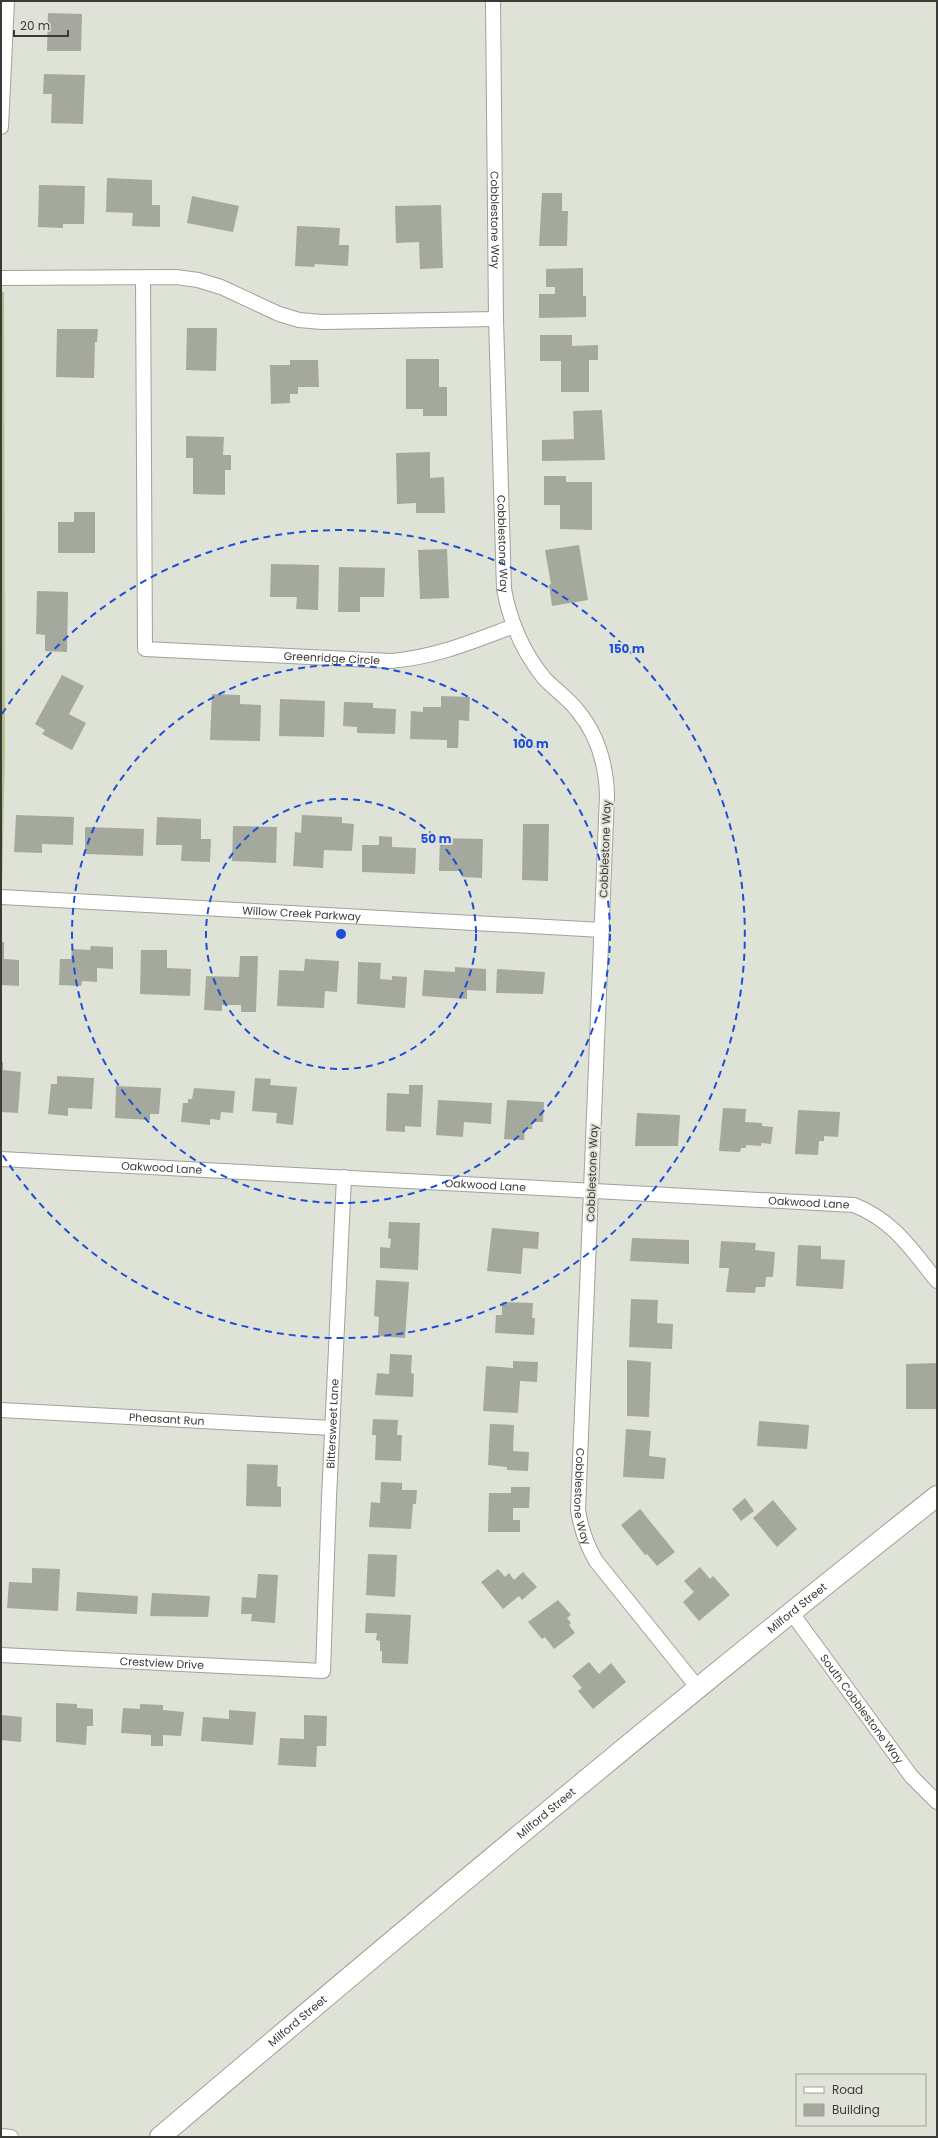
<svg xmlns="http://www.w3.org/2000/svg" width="938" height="2138" font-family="Poppins,sans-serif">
	<rect width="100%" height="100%" fill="#dfe2d6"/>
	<!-- green -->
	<path fill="#b3c18d" d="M 1,292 L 4,292 L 5,749 L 2,887 Z"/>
	<!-- building -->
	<path fill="#a5a89d" d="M 48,13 L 82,14 L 81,51 L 47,51 Z
		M 44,74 L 85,75 L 83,124 L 51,123 L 52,94 L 43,94 Z
		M 107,178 L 152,180 L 152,205 L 160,205 L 160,227 L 132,226 L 133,213 L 106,212 Z
		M 39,185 L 85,186 L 84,224 L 63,224 L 63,228 L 38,227 Z
		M 542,193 L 562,193 L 562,211 L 568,211 L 567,246 L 539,246 Z
		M 192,196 L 239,206 L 233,232 L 187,223 Z
		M 441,205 L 443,268 L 420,269 L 419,242 L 396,243 L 395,206 Z
		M 297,226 L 340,228 L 339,245 L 349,245 L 348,266 L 315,264 L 314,267 L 295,266 Z
		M 583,268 L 583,296 L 586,296 L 586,317 L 539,318 L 539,294 L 555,294 L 555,287 L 546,287 L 546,269 Z
		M 187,328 L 217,328 L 216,371 L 186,370 Z
		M 57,329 L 98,329 L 97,342 L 95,342 L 94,378 L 56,377 Z
		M 540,335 L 572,335 L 572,346 L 598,345 L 598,360 L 589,360 L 589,392 L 561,392 L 561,361 L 540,361 Z
		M 406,359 L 439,359 L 439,387 L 447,387 L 447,416 L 423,416 L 423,409 L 406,409 Z
		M 290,360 L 318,360 L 319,387 L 298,387 L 298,394 L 290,394 L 290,403 L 271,404 L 270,365 L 290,365 Z
		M 602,410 L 605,460 L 542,461 L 542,440 L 574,439 L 573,411 Z
		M 186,436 L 224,437 L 223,455 L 231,455 L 231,470 L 225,470 L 225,495 L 193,494 L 193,458 L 186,458 Z
		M 430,452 L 430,478 L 444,477 L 445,513 L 416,513 L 416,503 L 397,504 L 396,453 Z
		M 544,476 L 566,476 L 566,482 L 592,482 L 592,530 L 560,529 L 560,505 L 544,505 Z
		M 74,512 L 95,512 L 95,553 L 58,553 L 58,522 L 74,522 Z
		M 579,545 L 588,600 L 552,606 L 549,585 L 551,584 L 545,550 Z
		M 447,549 L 449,598 L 420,599 L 418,550 Z
		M 271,564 L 319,565 L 318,610 L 296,609 L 297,597 L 270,597 Z
		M 339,567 L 385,568 L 384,597 L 360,597 L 360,612 L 338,612 Z
		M 37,591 L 68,592 L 67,652 L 45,651 L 45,635 L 36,634 Z
		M 62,675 L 84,686 L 69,714 L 86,723 L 72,750 L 42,734 L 45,730 L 35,724 Z
		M 212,694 L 240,695 L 240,704 L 261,705 L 260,741 L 210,740 Z
		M 441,696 L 470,697 L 469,721 L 459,720 L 458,748 L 447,748 L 447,740 L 410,739 L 411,711 L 423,712 L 423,707 L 441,707 Z
		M 280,699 L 325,701 L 324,737 L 279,736 Z
		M 344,702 L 373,703 L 373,708 L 396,709 L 395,734 L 357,733 L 357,727 L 343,726 Z
		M 16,815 L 74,817 L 73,845 L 42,844 L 42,853 L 14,852 Z
		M 302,815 L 342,817 L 342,823 L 354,824 L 352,851 L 324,850 L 323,868 L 293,866 L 295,832 L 301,833 Z
		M 157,817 L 201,819 L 201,839 L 211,839 L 210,862 L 181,861 L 182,845 L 156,845 Z
		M 523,824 L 549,824 L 548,881 L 522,880 Z
		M 233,826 L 277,827 L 276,863 L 232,861 Z
		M 85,827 L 144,829 L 143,856 L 85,854 Z
		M 379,836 L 392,837 L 392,847 L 416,848 L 415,874 L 362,872 L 362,845 L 379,845 Z
		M 440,838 L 483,839 L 482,878 L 462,877 L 462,871 L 439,871 Z
		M 1,942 L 4,942 L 4,959 L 19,960 L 19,986 L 1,985 Z
		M 91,946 L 113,947 L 113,969 L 97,968 L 97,982 L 82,981 L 81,986 L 59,985 L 60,959 L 71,959 L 72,949 L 90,950 Z
		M 141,950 L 167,950 L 167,968 L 191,969 L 190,996 L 140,994 Z
		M 240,956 L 258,956 L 256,1012 L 241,1012 L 241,1005 L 222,1005 L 222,1011 L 204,1010 L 206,976 L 239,977 Z
		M 305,959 L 339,961 L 337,992 L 325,991 L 324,1008 L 277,1006 L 279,970 L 304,971 Z
		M 358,962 L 381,963 L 380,979 L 392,980 L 392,976 L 407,977 L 405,1008 L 357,1004 Z
		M 455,967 L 486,969 L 486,991 L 467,990 L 467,999 L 422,996 L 424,970 L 455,972 Z
		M 497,969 L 545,972 L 543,994 L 496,993 Z
		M 1,1062 L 3,1062 L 3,1070 L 21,1072 L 18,1113 L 1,1112 Z
		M 57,1076 L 94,1078 L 92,1109 L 68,1108 L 68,1116 L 48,1114 L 51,1084 L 57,1084 Z
		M 255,1078 L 271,1079 L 270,1085 L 297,1087 L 293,1125 L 276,1123 L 277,1113 L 252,1111 Z
		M 409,1085 L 423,1085 L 421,1127 L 405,1126 L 405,1132 L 386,1131 L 387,1093 L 409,1094 Z
		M 116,1086 L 161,1088 L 159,1114 L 150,1114 L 150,1120 L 115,1118 Z
		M 194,1088 L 235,1091 L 233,1113 L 221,1112 L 220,1120 L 210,1119 L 210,1125 L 181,1122 L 183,1103 L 188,1103 L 188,1099 L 192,1099 Z
		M 438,1100 L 492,1103 L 491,1124 L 464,1122 L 463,1137 L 436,1135 Z
		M 507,1100 L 544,1102 L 543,1122 L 532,1122 L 532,1129 L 525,1129 L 524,1140 L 504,1139 Z
		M 723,1108 L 746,1109 L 745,1122 L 762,1123 L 762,1126 L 773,1127 L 771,1144 L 761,1143 L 761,1146 L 746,1145 L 746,1148 L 741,1148 L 740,1152 L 719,1151 Z
		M 798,1110 L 840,1112 L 838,1137 L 824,1136 L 824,1141 L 819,1141 L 818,1155 L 795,1154 Z
		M 637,1113 L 680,1115 L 678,1146 L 635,1146 Z
		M 389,1222 L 420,1223 L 418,1270 L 380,1268 L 380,1247 L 390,1248 L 391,1239 L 388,1238 Z
		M 492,1228 L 539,1232 L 538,1249 L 523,1248 L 521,1274 L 487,1271 Z
		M 632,1238 L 689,1240 L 689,1264 L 630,1261 Z
		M 721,1241 L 756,1243 L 755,1250 L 775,1252 L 773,1277 L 766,1277 L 765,1287 L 756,1287 L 755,1293 L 726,1292 L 729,1268 L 719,1268 Z
		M 798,1245 L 821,1246 L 821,1259 L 845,1260 L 843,1289 L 796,1286 Z
		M 376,1280 L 409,1282 L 405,1338 L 378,1336 L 379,1317 L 374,1316 Z
		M 631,1299 L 658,1300 L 657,1323 L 673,1324 L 672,1349 L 629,1347 Z
		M 502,1302 L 533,1303 L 532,1318 L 535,1318 L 534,1335 L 495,1333 L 496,1315 L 502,1315 Z
		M 390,1354 L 412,1355 L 411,1373 L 414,1374 L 413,1397 L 375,1395 L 377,1373 L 389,1374 Z
		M 627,1360 L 651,1362 L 649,1417 L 627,1416 Z
		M 513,1361 L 538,1362 L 537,1382 L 520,1381 L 518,1413 L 483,1411 L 486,1366 L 513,1368 Z
		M 937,1363 L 937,1409 L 906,1409 L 906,1364 Z
		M 373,1419 L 398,1420 L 397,1435 L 402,1435 L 401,1461 L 375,1460 L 376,1435 L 372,1435 Z
		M 759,1421 L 809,1425 L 807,1449 L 757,1446 Z
		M 490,1424 L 514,1425 L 513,1451 L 529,1452 L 528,1471 L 507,1470 L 507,1467 L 488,1465 Z
		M 626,1429 L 651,1431 L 649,1456 L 666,1458 L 664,1479 L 623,1477 Z
		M 247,1464 L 278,1465 L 277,1486 L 281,1487 L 281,1507 L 246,1506 Z
		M 381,1482 L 402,1483 L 402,1490 L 417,1490 L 416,1504 L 413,1504 L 411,1529 L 369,1527 L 371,1502 L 380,1503 Z
		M 511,1487 L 530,1487 L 529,1508 L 513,1508 L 513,1520 L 520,1520 L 520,1532 L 488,1532 L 489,1493 L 511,1493 Z
		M 745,1498 L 754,1511 L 741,1521 L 732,1509 Z
		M 773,1500 L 797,1529 L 777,1547 L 753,1518 Z
		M 640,1509 L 675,1552 L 657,1566 L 647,1554 L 645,1555 L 621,1525 Z
		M 368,1554 L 397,1555 L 395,1597 L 366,1595 Z
		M 700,1567 L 710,1579 L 713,1576 L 730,1595 L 699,1621 L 683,1602 L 694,1592 L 684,1581 Z
		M 32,1568 L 60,1569 L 58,1611 L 7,1608 L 9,1582 L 32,1583 Z
		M 498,1569 L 505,1577 L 509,1573 L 514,1580 L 523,1572 L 537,1587 L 522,1600 L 519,1596 L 503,1609 L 481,1582 Z
		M 258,1574 L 278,1575 L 275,1623 L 251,1621 L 252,1614 L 241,1614 L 242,1597 L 256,1598 Z
		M 77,1592 L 138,1596 L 137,1614 L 76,1611 Z
		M 152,1593 L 210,1596 L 208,1617 L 150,1616 Z
		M 558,1600 L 571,1615 L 567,1618 L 571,1623 L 569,1625 L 575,1633 L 554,1649 L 545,1637 L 542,1639 L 528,1622 Z
		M 366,1613 L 411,1615 L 408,1664 L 382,1663 L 382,1651 L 380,1651 L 380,1641 L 376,1640 L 377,1633 L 365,1633 Z
		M 589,1662 L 599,1674 L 611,1663 L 626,1682 L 593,1709 L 578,1691 L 582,1688 L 572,1676 Z
		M 56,1703 L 77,1704 L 77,1708 L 93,1709 L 93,1726 L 87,1726 L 86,1745 L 56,1742 Z
		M 140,1704 L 163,1705 L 163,1710 L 184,1712 L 181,1736 L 163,1735 L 163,1746 L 151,1746 L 151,1735 L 121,1733 L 123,1708 L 140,1709 Z
		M 229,1710 L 256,1712 L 253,1745 L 201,1741 L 203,1717 L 229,1719 Z
		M 1,1715 L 22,1717 L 21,1742 L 1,1740 Z
		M 304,1715 L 327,1716 L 326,1746 L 317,1746 L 316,1767 L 278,1765 L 280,1738 L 304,1739 Z"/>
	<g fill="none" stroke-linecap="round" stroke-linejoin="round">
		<!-- minor casing -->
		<g stroke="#9fa398" stroke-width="16">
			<g id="minor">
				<path id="s1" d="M 493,1 L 496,319 L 504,589 C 510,622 523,652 544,678 C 554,689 568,698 577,710 C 598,735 606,763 607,795 L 578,1510 C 581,1529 586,1544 596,1561 L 698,1688"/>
				<path d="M 1,127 L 7,1"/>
				<path d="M 1,278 L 176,277 L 198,280 L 221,287 L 279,314 L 299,320 L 322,322 L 496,319"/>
				<path id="s2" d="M 143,278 L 145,649 L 391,661 C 436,657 471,642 514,626"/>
				<path id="s3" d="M 1,897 L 602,930"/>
				<path id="s4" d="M 1,1159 L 854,1205 C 894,1221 911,1249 937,1281"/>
				<path id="s5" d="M 1,1410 L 332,1428"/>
				<path id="s6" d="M 791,1612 L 911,1776 L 937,1802"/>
				<path id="s7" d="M 1,1655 L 323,1671 L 329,1498 L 344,1177"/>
				<path d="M 1,2136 L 11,2137"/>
			</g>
		</g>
		<!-- secondary casing -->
		<g stroke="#9fa398" stroke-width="22">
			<g id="secondary">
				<path id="s8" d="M 160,2137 C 416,1920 674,1704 937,1496"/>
			</g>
		</g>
		<!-- minor -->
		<use href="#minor" stroke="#fff" stroke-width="14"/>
		<!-- secondary -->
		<use href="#secondary" stroke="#fff" stroke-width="20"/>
	</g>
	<!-- distance rings -->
	<g fill="none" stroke="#1d4ed8" stroke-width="2" stroke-dasharray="7 5">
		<circle cx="341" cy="934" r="135"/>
		<circle cx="341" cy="934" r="269"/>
		<path d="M2 714A404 404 0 1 1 2 1154"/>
	</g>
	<g text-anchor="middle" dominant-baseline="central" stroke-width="4" stroke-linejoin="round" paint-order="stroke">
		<!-- street labels -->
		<g font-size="11" fill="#3a3b37" stroke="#dfe2d6">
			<text stroke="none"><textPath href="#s1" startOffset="219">Cobblestone Way</textPath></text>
			<text stroke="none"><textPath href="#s1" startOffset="543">Cobblestone Way</textPath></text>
			<text stroke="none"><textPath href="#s2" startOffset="558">Greenridge Circle</textPath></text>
			<text transform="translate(605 849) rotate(-88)">Cobblestone Way</text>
			<text stroke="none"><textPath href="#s3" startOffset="301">Willow Creek Parkway</textPath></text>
			<text stroke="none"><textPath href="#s4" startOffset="161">Oakwood Lane</textPath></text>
			<text transform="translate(592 1173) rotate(-88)">Cobblestone Way</text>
			<text stroke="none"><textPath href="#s4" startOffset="485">Oakwood Lane</textPath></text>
			<text stroke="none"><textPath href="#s4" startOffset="809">Oakwood Lane</textPath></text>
			<text stroke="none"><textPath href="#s5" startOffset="166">Pheasant Run</textPath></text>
			<text stroke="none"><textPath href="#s7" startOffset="570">Bittersweet Lane</textPath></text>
			<text stroke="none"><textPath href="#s1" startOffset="1527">Cobblestone Way</textPath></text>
			<text stroke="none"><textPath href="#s8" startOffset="828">Milford Street</textPath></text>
			<text stroke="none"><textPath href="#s7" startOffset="161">Crestview Drive</textPath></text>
			<text stroke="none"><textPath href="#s6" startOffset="120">South Cobblestone Way</textPath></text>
			<text stroke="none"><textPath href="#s8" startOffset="504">Milford Street</textPath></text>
			<text stroke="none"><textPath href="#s8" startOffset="180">Milford Street</textPath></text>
		</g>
	</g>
	<circle cx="341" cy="934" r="6" fill="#1d4ed8" stroke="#dfe2d6" stroke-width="2"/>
	<g font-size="12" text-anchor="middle" font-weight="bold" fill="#1d4ed8" stroke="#dfe2d6" stroke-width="4" stroke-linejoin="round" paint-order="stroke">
		<text x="627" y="653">150 m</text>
		<text x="531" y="748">100 m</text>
		<text x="436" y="843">50 m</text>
	</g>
	<!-- border -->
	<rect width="938" height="2138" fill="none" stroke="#3a3b37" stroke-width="4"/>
	<!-- legend -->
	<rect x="796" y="2074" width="130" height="52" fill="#dfe2d6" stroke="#9d9f96"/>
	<rect x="804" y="2087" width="20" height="6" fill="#ffffff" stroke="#9d9f96"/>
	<text x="832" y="2094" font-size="12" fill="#3a3b37">Road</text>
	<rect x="804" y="2104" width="20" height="12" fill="#a5a89d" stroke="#9d9f96"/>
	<text x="832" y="2114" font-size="12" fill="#3a3b37">Building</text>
	<!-- scale -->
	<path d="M14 30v6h54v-6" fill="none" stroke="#3a3b37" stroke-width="2"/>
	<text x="20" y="30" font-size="12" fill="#3a3b37" stroke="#dfe2d6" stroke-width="3" paint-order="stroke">20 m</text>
</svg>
